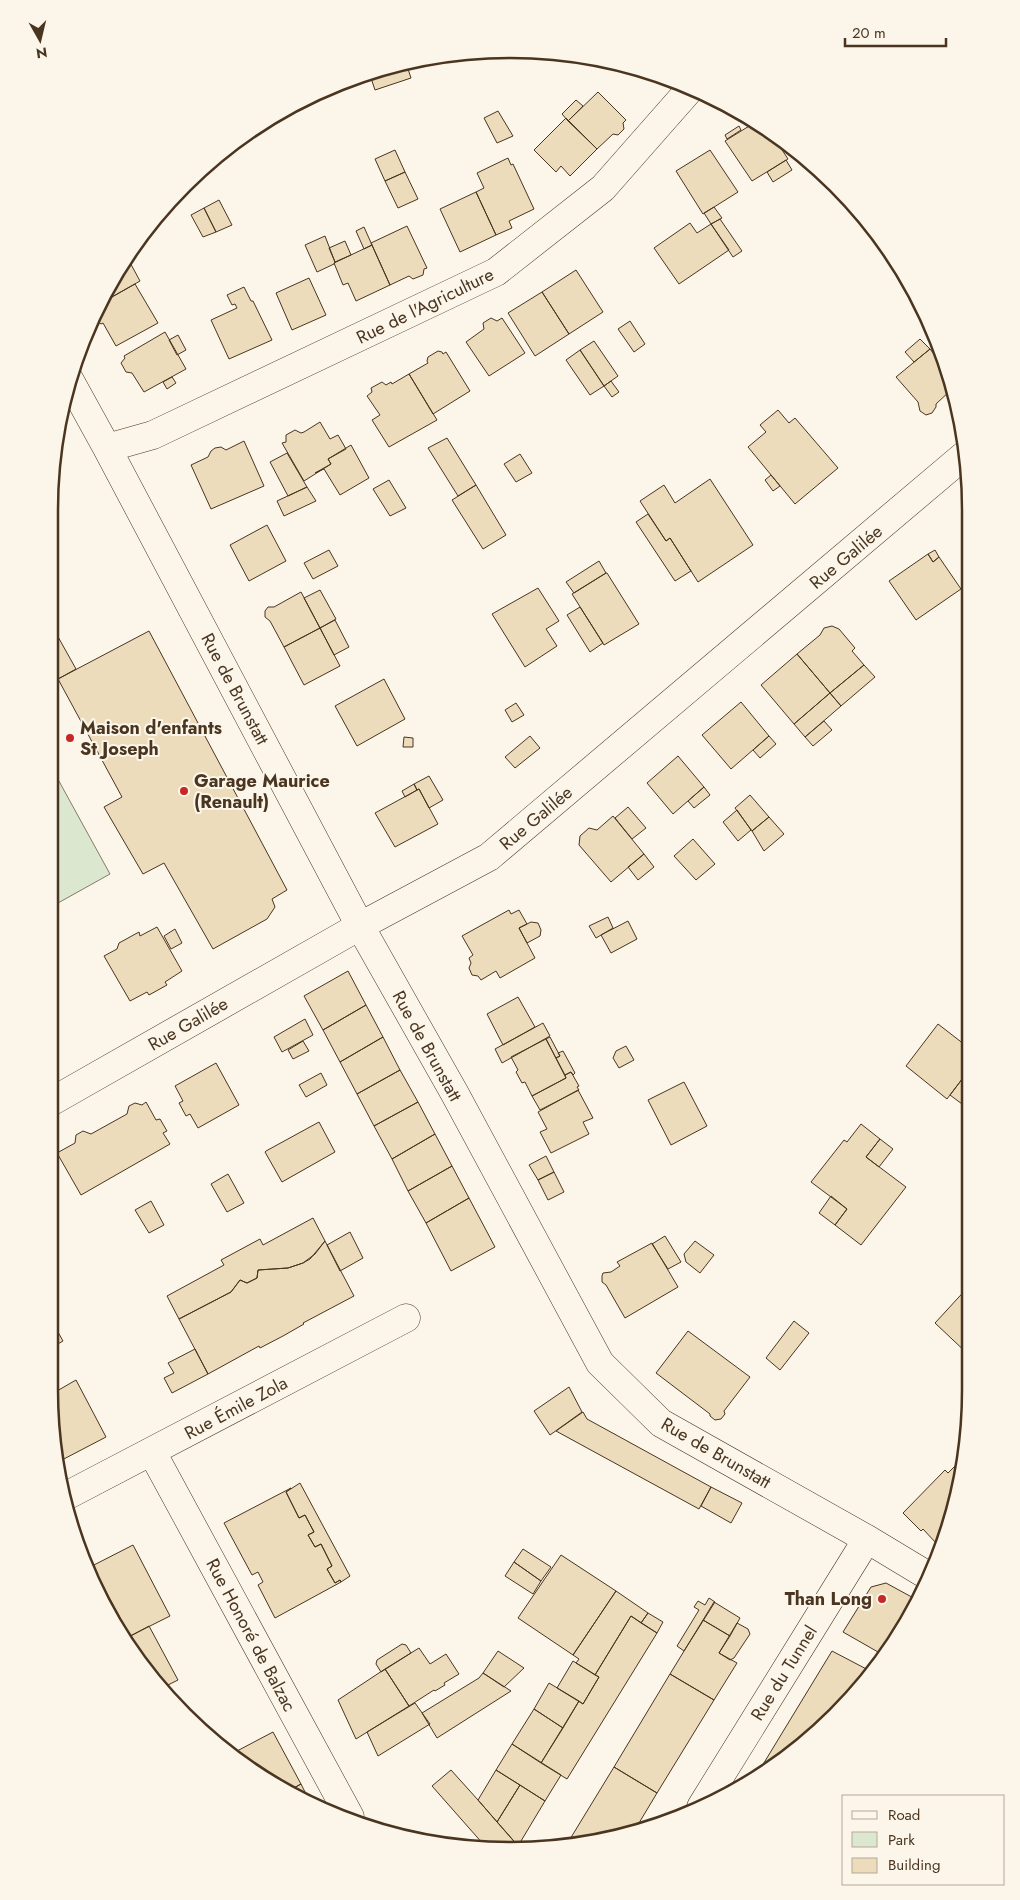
<svg xmlns="http://www.w3.org/2000/svg" width="1020" height="1900" font-family="Jost,sans-serif">
	<rect width="100%" height="100%" fill="#fbf6e9"/>
	<!-- green -->
	<path fill="#dce7d0" stroke="#887966" d="M 49,763 L 110,874 L 49,908 Z"/>
	<!-- building -->
	<path fill="#ecdcbc" stroke="#4a3520" d="M 406,63 L 411,78 L 375,90 L 369,72 Z
		M 598,92 L 626,120 L 623,123 L 624,129 L 618,135 L 613,134 L 597,149 L 568,121 Z
		M 576,100 L 583,106 L 568,121 L 562,114 Z
		M 498,111 L 513,136 L 497,143 L 484,118 Z
		M 273,115 L 276,121 L 238,142 L 237,141 Z
		M 566,118 L 597,149 L 570,176 L 561,166 L 556,172 L 534,150 Z
		M 754,123 L 773,136 L 788,159 L 752,181 L 725,141 Z
		M 739,126 L 741,130 L 727,139 L 725,135 Z
		M 395,150 L 405,172 L 385,181 L 375,159 Z
		M 710,150 L 738,192 L 703,214 L 676,171 Z
		M 508,158 L 511,165 L 513,164 L 534,209 L 509,221 L 512,228 L 496,235 L 476,192 L 484,188 L 477,173 Z
		M 786,160 L 792,170 L 773,182 L 767,172 Z
		M 405,172 L 418,199 L 398,208 L 385,181 Z
		M 476,192 L 496,235 L 460,252 L 440,209 Z
		M 219,200 L 232,225 L 216,232 L 204,208 Z
		M 714,207 L 722,218 L 711,224 L 704,213 Z
		M 204,208 L 216,232 L 203,237 L 191,215 Z
		M 720,219 L 742,251 L 733,257 L 711,224 Z
		M 690,223 L 697,233 L 711,224 L 729,250 L 679,284 L 654,248 Z
		M 407,226 L 427,268 L 424,269 L 423,275 L 413,279 L 409,276 L 390,285 L 371,243 Z
		M 364,227 L 372,245 L 364,249 L 356,231 Z
		M 325,236 L 335,262 L 334,264 L 317,272 L 305,245 Z
		M 345,241 L 351,255 L 335,262 L 329,248 Z
		M 372,245 L 390,285 L 356,301 L 348,283 L 343,285 L 334,263 Z
		M 127,257 L 140,281 L 96,306 Z
		M 576,270 L 603,312 L 569,334 L 542,292 Z
		M 309,278 L 326,315 L 292,330 L 276,293 Z
		M 135,284 L 158,323 L 116,346 L 103,323 L 101,324 L 97,321 L 94,313 L 96,306 Z
		M 244,287 L 251,301 L 253,301 L 272,340 L 229,359 L 211,320 L 237,308 L 235,304 L 232,305 L 227,295 Z
		M 542,292 L 569,334 L 535,356 L 508,313 Z
		M 491,318 L 497,321 L 502,318 L 525,353 L 489,376 L 466,342 L 484,329 L 483,323 Z
		M 630,321 L 645,344 L 634,352 L 618,329 Z
		M 933,328 L 936,334 L 940,352 L 926,334 Z
		M 165,332 L 186,369 L 144,392 L 132,373 L 126,372 L 121,363 L 125,358 L 124,356 Z
		M 178,335 L 186,350 L 177,355 L 169,340 Z
		M 920,339 L 930,349 L 914,362 L 905,352 Z
		M 594,341 L 618,376 L 604,386 L 580,350 Z
		M 930,349 L 945,368 L 951,390 L 936,404 L 936,407 L 932,413 L 926,415 L 920,411 L 918,402 L 896,377 Z
		M 580,350 L 604,386 L 590,395 L 566,360 Z
		M 438,351 L 442,352 L 443,354 L 446,352 L 470,391 L 433,414 L 409,374 L 428,363 L 427,361 L 428,357 Z
		M 409,374 L 437,420 L 389,447 L 372,420 L 380,415 L 367,396 L 372,392 L 371,388 L 382,382 L 386,385 L 391,382 L 392,384 Z
		M 172,377 L 176,383 L 167,389 L 163,382 Z
		M 611,381 L 619,392 L 612,397 L 604,386 Z
		M 778,410 L 789,423 L 795,418 L 838,468 L 795,504 L 748,447 L 766,432 L 760,425 Z
		M 320,422 L 330,439 L 338,435 L 346,449 L 328,459 L 331,464 L 304,481 L 282,443 L 286,442 L 286,435 L 295,430 L 301,433 L 304,432 Z
		M 447,438 L 476,485 L 458,496 L 428,448 Z
		M 244,441 L 264,486 L 211,509 L 191,465 L 208,457 L 211,451 L 215,448 L 221,447 L 226,450 Z
		M 351,445 L 369,478 L 340,495 L 324,469 L 315,473 L 331,464 L 328,459 Z
		M 287,453 L 307,487 L 288,496 L 270,462 Z
		M 520,454 L 532,473 L 516,482 L 504,464 Z
		M 771,475 L 780,486 L 773,491 L 765,480 Z
		M 710,479 L 753,545 L 698,582 L 670,538 L 666,541 L 640,501 L 664,485 L 675,503 Z
		M 389,480 L 406,508 L 390,516 L 373,489 Z
		M 476,485 L 506,535 L 483,549 L 452,500 Z
		M 307,487 L 316,501 L 284,516 L 277,501 Z
		M 648,514 L 666,541 L 670,538 L 691,571 L 675,581 L 636,522 Z
		M 267,525 L 286,561 L 249,581 L 230,545 Z
		M 329,550 L 338,566 L 313,579 L 304,563 Z
		M 935,550 L 939,557 L 933,562 L 928,554 Z
		M 928,554 L 933,562 L 939,557 L 961,589 L 916,620 L 889,581 Z
		M 599,561 L 606,573 L 574,593 L 566,582 Z
		M 606,573 L 607,573 L 639,624 L 604,645 L 572,594 Z
		M 538,588 L 559,621 L 546,629 L 557,646 L 525,667 L 492,614 Z
		M 320,590 L 336,619 L 320,628 L 304,598 Z
		M 301,592 L 320,628 L 284,647 L 270,621 L 265,617 L 265,611 L 268,607 L 274,607 Z
		M 580,607 L 603,643 L 590,652 L 567,615 Z
		M 335,620 L 349,647 L 334,655 L 320,628 Z
		M 832,626 L 839,629 L 855,648 L 852,651 L 864,665 L 830,693 L 797,654 L 820,635 L 824,628 Z
		M 320,628 L 340,666 L 304,685 L 284,647 Z
		M 149,631 L 287,890 L 272,899 L 275,907 L 267,919 L 213,949 L 164,863 L 143,874 L 104,807 L 122,797 L 58,679 Z
		M 57,635 L 76,669 L 58,679 L 50,663 L 50,639 Z
		M 797,654 L 830,693 L 794,724 L 761,685 Z
		M 864,665 L 875,677 L 841,706 L 830,693 Z
		M 384,679 L 405,719 L 357,746 L 335,706 Z
		M 830,693 L 841,706 L 805,737 L 794,724 Z
		M 741,702 L 769,736 L 731,769 L 702,735 Z
		M 516,703 L 524,715 L 512,722 L 505,710 Z
		M 824,721 L 832,730 L 813,746 L 805,737 Z
		M 530,736 L 540,748 L 515,768 L 505,757 Z
		M 769,736 L 776,744 L 760,758 L 753,750 Z
		M 404,737 L 413,738 L 413,747 L 403,747 Z
		M 678,756 L 704,787 L 673,814 L 647,783 Z
		M 429,776 L 443,800 L 429,808 L 419,789 L 417,790 L 414,784 Z
		M 414,784 L 417,790 L 405,797 L 402,791 Z
		M 704,787 L 710,795 L 694,808 L 688,801 Z
		M 419,789 L 438,824 L 395,847 L 375,813 Z
		M 750,795 L 769,817 L 752,831 L 735,808 Z
		M 628,807 L 646,828 L 632,839 L 615,818 Z
		M 737,810 L 751,830 L 738,841 L 723,822 Z
		M 613,816 L 644,854 L 611,882 L 579,845 L 580,836 L 589,828 L 597,830 Z
		M 769,817 L 784,834 L 764,851 L 752,831 Z
		M 693,839 L 715,864 L 696,880 L 674,856 Z
		M 644,854 L 654,867 L 638,880 L 628,867 Z
		M 509,910 L 511,914 L 519,910 L 527,924 L 519,928 L 535,958 L 500,978 L 496,971 L 481,980 L 478,976 L 472,975 L 469,968 L 471,963 L 469,958 L 473,955 L 462,936 Z
		M 608,917 L 613,928 L 596,938 L 589,926 Z
		M 628,921 L 637,939 L 611,953 L 601,935 Z
		M 531,922 L 538,923 L 541,930 L 540,936 L 527,943 L 519,928 Z
		M 157,927 L 182,971 L 165,982 L 167,985 L 149,995 L 147,992 L 130,1001 L 104,956 L 117,949 L 119,943 L 139,932 L 140,936 Z
		M 175,929 L 182,943 L 171,949 L 164,936 Z
		M 348,971 L 366,1005 L 323,1030 L 304,996 Z
		M 518,997 L 535,1027 L 503,1045 L 487,1014 Z
		M 366,1005 L 383,1037 L 340,1062 L 323,1030 Z
		M 305,1019 L 313,1035 L 282,1052 L 274,1037 Z
		M 543,1023 L 550,1036 L 502,1063 L 495,1049 Z
		M 938,1024 L 969,1048 L 969,1070 L 947,1099 L 906,1066 Z
		M 383,1037 L 400,1070 L 357,1094 L 340,1062 Z
		M 550,1037 L 560,1056 L 556,1058 L 546,1039 Z
		M 546,1039 L 566,1078 L 532,1096 L 525,1082 L 522,1083 L 516,1072 L 518,1070 L 511,1057 Z
		M 303,1041 L 309,1051 L 293,1059 L 288,1050 Z
		M 626,1046 L 634,1060 L 619,1068 L 613,1058 L 616,1051 Z
		M 563,1051 L 575,1073 L 573,1075 L 571,1072 L 565,1075 L 556,1058 L 560,1056 L 558,1053 Z
		M 216,1063 L 239,1105 L 198,1128 L 190,1114 L 186,1116 L 179,1103 L 183,1101 L 175,1086 Z
		M 400,1070 L 418,1102 L 374,1126 L 357,1094 Z
		M 969,1070 L 969,1103 L 966,1107 L 950,1095 Z
		M 571,1072 L 579,1086 L 577,1087 L 579,1090 L 540,1110 L 532,1096 L 566,1078 L 565,1075 Z
		M 321,1073 L 327,1085 L 306,1097 L 299,1085 Z
		M 684,1082 L 707,1126 L 671,1145 L 648,1100 Z
		M 578,1090 L 593,1118 L 583,1122 L 589,1134 L 551,1153 L 540,1132 L 547,1129 L 538,1112 Z
		M 146,1102 L 156,1120 L 160,1119 L 167,1131 L 163,1133 L 170,1144 L 81,1195 L 57,1153 L 75,1143 L 76,1135 L 83,1131 L 91,1134 L 127,1114 L 129,1106 L 135,1103 L 142,1105 Z
		M 418,1102 L 435,1134 L 392,1159 L 374,1126 Z
		M 319,1122 L 335,1152 L 282,1182 L 265,1152 L 266,1151 Z
		M 861,1124 L 880,1139 L 866,1157 L 906,1187 L 861,1245 L 835,1225 L 847,1209 L 811,1182 L 844,1140 L 847,1142 Z
		M 435,1134 L 452,1166 L 408,1191 L 392,1159 Z
		M 880,1139 L 893,1149 L 879,1167 L 866,1157 Z
		M 546,1156 L 554,1172 L 538,1180 L 529,1165 Z
		M 452,1166 L 469,1198 L 426,1223 L 408,1191 Z
		M 554,1172 L 564,1192 L 548,1200 L 538,1180 Z
		M 228,1174 L 244,1203 L 227,1212 L 211,1184 Z
		M 831,1196 L 847,1209 L 835,1225 L 819,1213 Z
		M 469,1198 L 495,1247 L 451,1271 L 426,1223 Z
		M 151,1201 L 164,1225 L 149,1233 L 135,1210 Z
		M 313,1218 L 325,1241 L 310,1259 L 303,1263 L 288,1268 L 258,1270 L 257,1278 L 247,1283 L 240,1280 L 231,1292 L 179,1319 L 167,1296 L 224,1265 L 221,1260 L 260,1239 L 263,1245 Z
		M 350,1232 L 363,1258 L 340,1271 L 327,1245 Z
		M 665,1236 L 681,1262 L 668,1269 L 652,1244 Z
		M 325,1241 L 354,1296 L 303,1323 L 304,1324 L 283,1336 L 260,1348 L 259,1346 L 208,1374 L 179,1319 L 231,1292 L 240,1280 L 247,1283 L 257,1278 L 258,1270 L 288,1268 L 303,1263 L 315,1254 Z
		M 695,1241 L 714,1255 L 700,1273 L 686,1262 L 684,1254 Z
		M 652,1243 L 678,1287 L 625,1318 L 606,1285 L 602,1282 L 602,1276 L 603,1273 L 611,1272 L 620,1266 L 617,1262 Z
		M 970,1285 L 970,1356 L 935,1323 Z
		M 49,1316 L 63,1341 L 49,1349 Z
		M 794,1321 L 809,1333 L 780,1370 L 766,1358 Z
		M 688,1331 L 750,1377 L 724,1411 L 725,1414 L 721,1419 L 715,1420 L 710,1416 L 710,1414 L 656,1373 Z
		M 195,1349 L 208,1374 L 172,1393 L 164,1378 L 174,1373 L 168,1363 Z
		M 76,1380 L 106,1437 L 60,1461 L 50,1395 Z
		M 569,1387 L 582,1412 L 550,1435 L 534,1411 Z
		M 583,1412 L 587,1419 L 711,1487 L 699,1509 L 556,1431 Z
		M 964,1457 L 956,1509 L 947,1531 L 936,1543 L 923,1529 L 921,1531 L 903,1513 L 945,1470 L 948,1473 Z
		M 300,1483 L 350,1576 L 341,1582 L 340,1580 L 335,1583 L 327,1569 L 332,1566 L 321,1544 L 315,1547 L 308,1535 L 314,1532 L 305,1515 L 299,1518 L 286,1492 Z
		M 711,1487 L 742,1503 L 731,1523 L 701,1506 Z
		M 291,1488 L 286,1492 L 299,1518 L 305,1515 L 314,1532 L 308,1535 L 315,1547 L 321,1544 L 332,1566 L 327,1569 L 335,1583 L 340,1580 L 341,1582 L 275,1618 L 258,1585 L 263,1582 L 258,1572 L 252,1575 L 224,1523 Z
		M 947,1531 L 940,1551 L 934,1547 L 936,1543 Z
		M 133,1545 L 170,1616 L 130,1636 L 92,1566 Z
		M 523,1549 L 551,1567 L 541,1581 L 514,1562 Z
		M 561,1555 L 616,1591 L 573,1655 L 518,1618 Z
		M 514,1562 L 541,1581 L 533,1594 L 505,1576 Z
		M 886,1583 L 919,1601 L 885,1656 L 843,1632 L 871,1587 Z
		M 616,1591 L 648,1613 L 641,1623 L 631,1616 L 595,1675 L 576,1663 L 579,1659 L 573,1655 Z
		M 709,1598 L 715,1602 L 684,1651 L 677,1646 L 699,1610 L 694,1607 L 698,1601 L 705,1605 Z
		M 714,1602 L 740,1618 L 730,1636 L 703,1620 Z
		M 648,1613 L 663,1622 L 657,1633 L 641,1623 Z
		M 631,1616 L 657,1633 L 567,1779 L 541,1763 L 579,1701 L 583,1704 L 599,1677 L 595,1675 Z
		M 703,1620 L 730,1636 L 719,1653 L 737,1663 L 714,1700 L 670,1674 Z
		M 737,1623 L 748,1629 L 750,1634 L 734,1658 L 730,1660 L 719,1653 Z
		M 149,1626 L 178,1680 L 162,1688 L 144,1671 L 127,1638 Z
		M 402,1644 L 406,1645 L 411,1653 L 381,1672 L 376,1664 L 377,1660 Z
		M 419,1648 L 430,1664 L 446,1654 L 459,1674 L 444,1683 L 445,1685 L 435,1691 L 434,1690 L 409,1706 L 385,1669 Z
		M 498,1651 L 524,1668 L 504,1687 L 483,1673 Z
		M 832,1651 L 874,1673 L 814,1737 L 759,1771 Z
		M 573,1661 L 599,1677 L 583,1704 L 557,1688 Z
		M 385,1669 L 409,1706 L 356,1739 L 338,1700 Z
		M 483,1673 L 511,1691 L 437,1738 L 422,1713 L 479,1678 Z
		M 670,1674 L 714,1700 L 657,1793 L 614,1767 Z
		M 549,1683 L 579,1701 L 563,1728 L 534,1709 Z
		M 415,1703 L 430,1724 L 378,1756 L 367,1732 Z
		M 534,1709 L 563,1728 L 541,1763 L 512,1744 Z
		M 273,1732 L 301,1784 L 290,1790 L 254,1774 L 245,1765 L 237,1751 Z
		M 512,1744 L 561,1775 L 545,1801 L 496,1770 Z
		M 614,1767 L 657,1793 L 636,1828 L 567,1844 Z
		M 451,1770 L 478,1800 L 520,1848 L 484,1845 L 432,1786 Z
		M 496,1770 L 520,1785 L 497,1822 L 478,1800 Z
		M 301,1784 L 308,1798 L 290,1790 Z
		M 520,1785 L 545,1801 L 518,1846 L 497,1822 Z"/>
	<g fill="none" stroke-linecap="round" stroke-linejoin="round">
		<!-- street casing -->
		<g stroke="#4a3520" stroke-width="29">
			<path id="street" d="M 69,379 L 107,448 L 360,926 L 455,1094 L 600,1363 L 661,1423 L 867,1539 L 930,1577
				M 107,448 L 153,435 L 496,272 L 603,188 L 691,88
				M 49,1103 L 360,926 L 489,857 L 967,453
				M 152,1452 L 350,1817
				M 66,1496 L 406,1318
				M 701,1807 L 867,1539"/>
		</g>
		<!-- street -->
		<use href="#street" stroke="#fbf6e9" stroke-width="28"/>
	</g>
	<!-- markers -->
	<g fill="#c62828" stroke="#fbf6e9" stroke-width="2">
		<circle cx="70" cy="738" r="5"/>
		<circle cx="184" cy="791" r="5"/>
		<circle cx="882" cy="1599" r="5"/>
	</g>
	<g text-anchor="middle" dominant-baseline="central" stroke-width="4" stroke-linejoin="round" paint-order="stroke">
		<!-- street labels -->
		<g font-size="18" fill="#4a3520" stroke="#fbf6e9">
			<text transform="translate(425 306) rotate(-26)">Rue de l'Agriculture</text>
			<text transform="translate(846 557) rotate(-40)">Rue Galilée</text>
			<text transform="translate(235 689) rotate(62)">Rue de Brunstatt</text>
			<text transform="translate(536 818) rotate(-40)">Rue Galilée</text>
			<text transform="translate(188 1024) rotate(-30)">Rue Galilée</text>
			<text transform="translate(427 1046) rotate(61)">Rue de Brunstatt</text>
			<text transform="translate(236 1408) rotate(-28)">Rue Émile Zola</text>
			<text transform="translate(716 1453) rotate(30)">Rue de Brunstatt</text>
			<text transform="translate(251 1635) rotate(62)">Rue Honoré de Balzac</text>
			<text transform="translate(784 1673) rotate(-58)">Rue du Tunnel</text>
		</g>
		<!-- poi labels -->
		<g font-size="18" font-weight="bold" fill="#4a3520" stroke="#fbf6e9" text-anchor="start">
			<text x="80" y="728">Maison d'enfants<tspan x="80" dy="21">St Joseph</tspan></text>
			<text x="194" y="781">Garage Maurice<tspan x="194" dy="21">(Renault)</tspan></text>
			<text x="872" y="1599" text-anchor="end">Than Long</text>
		</g>
	</g>
	<!-- crop -->
	<path d="M0 0H1020V1900H0ZM510 58H510A452 452 0 0 1 962 510V1390A452 452 0 0 1 510 1842H510A452 452 0 0 1 58 1390V510A452 452 0 0 1 510 58Z" fill="#fbf6e9" fill-rule="evenodd"/>
	<path fill="none" stroke="#4a3520" stroke-width="2.5" d="M510 58H510A452 452 0 0 1 962 510V1390A452 452 0 0 1 510 1842H510A452 452 0 0 1 58 1390V510A452 452 0 0 1 510 58Z"/>
	<!-- legend -->
	<rect x="842" y="1795" width="162" height="90" fill="#fbf6e9" stroke="#b4a999"/>
	<rect x="852" y="1811" width="25" height="8" fill="#fbf6e9" stroke="#b4a999"/>
	<text x="888" y="1820" font-size="15" fill="#4a3520">Road</text>
	<rect x="852" y="1832" width="25" height="15" fill="#dce7d0" stroke="#b4a999"/>
	<text x="888" y="1845" font-size="15" fill="#4a3520">Park</text>
	<rect x="852" y="1858" width="25" height="15" fill="#ecdcbc" stroke="#b4a999"/>
	<text x="888" y="1870" font-size="15" fill="#4a3520">Building</text>
	<!-- north arrow -->
	<g transform="translate(40 40) rotate(172)" stroke="#fbf6e9" stroke-width="4" paint-order="stroke">
	<path d="M0-4L9 19L0 12L-9 19Z" fill="#4a3520"/>
	<text y="-8" font-size="14" font-weight="bold" text-anchor="middle" fill="#4a3520">N</text>
	</g>
	<!-- scale -->
	<path d="M845 38v8h101v-8" fill="none" stroke="#4a3520" stroke-width="2.5"/>
	<text x="852" y="38" font-size="15" fill="#4a3520" stroke="#fbf6e9" stroke-width="4" paint-order="stroke">20 m</text>
</svg>
